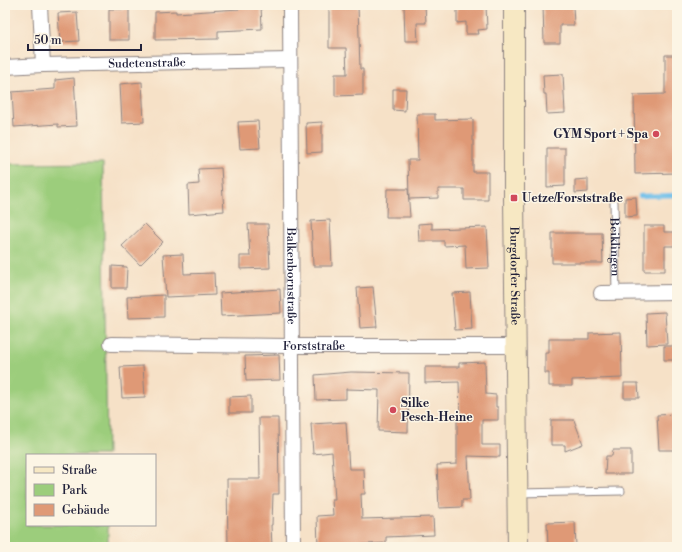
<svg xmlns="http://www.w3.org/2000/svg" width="682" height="552" font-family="'Libre Bodoni',serif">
	<rect width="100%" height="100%" fill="#fcf5e5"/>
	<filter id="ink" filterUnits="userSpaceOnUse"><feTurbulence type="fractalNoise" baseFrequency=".025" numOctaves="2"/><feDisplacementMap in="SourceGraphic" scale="8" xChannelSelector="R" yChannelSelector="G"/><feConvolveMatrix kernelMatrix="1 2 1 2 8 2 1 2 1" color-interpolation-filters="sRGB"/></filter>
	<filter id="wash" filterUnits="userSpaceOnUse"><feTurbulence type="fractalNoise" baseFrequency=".012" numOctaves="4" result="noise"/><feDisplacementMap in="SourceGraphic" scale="16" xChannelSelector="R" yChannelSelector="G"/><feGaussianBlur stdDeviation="0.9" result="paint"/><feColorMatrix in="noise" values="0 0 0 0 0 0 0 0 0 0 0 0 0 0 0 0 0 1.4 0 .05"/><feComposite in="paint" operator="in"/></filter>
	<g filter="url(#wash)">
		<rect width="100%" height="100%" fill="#f6e1c7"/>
		<!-- green -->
		<path fill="#9ccd7c" stroke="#5f785c" d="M 103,163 L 107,455 L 27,455 L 27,525 L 108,525 L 108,547 L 5,547 L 5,164 Z"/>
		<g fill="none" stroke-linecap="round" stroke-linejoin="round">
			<!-- stream -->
			<path stroke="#6ebfea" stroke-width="4.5" d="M 640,196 L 677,195"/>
		</g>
		<g id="blocks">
			<!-- building -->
			<path fill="#df9976" d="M 261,5 L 262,29 L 218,31 L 218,39 L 155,40 L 155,12 L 176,11 L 176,13 L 239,9 L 239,6 Z
				M 329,5 L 358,5 L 360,69 L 363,69 L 363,95 L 335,96 L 335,74 L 347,74 L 346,48 L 329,48 Z
				M 404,5 L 425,5 L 426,23 L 417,23 L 418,41 L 405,41 Z
				M 457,5 L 486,5 L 487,29 L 478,30 L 479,34 L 466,34 L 466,22 L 457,23 Z
				M 543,5 L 573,5 L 574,25 L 560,25 L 560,43 L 544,43 Z
				M 109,9 L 129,9 L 129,40 L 109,40 Z
				M 77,12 L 79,41 L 60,42 L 58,13 Z
				M 665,55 L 677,55 L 677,173 L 635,174 L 634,95 L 665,94 Z
				M 563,74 L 565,113 L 547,114 L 546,94 L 544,94 L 543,75 Z
				M 74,78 L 77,126 L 58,127 L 58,124 L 14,127 L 12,92 L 55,89 L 55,80 Z
				M 142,82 L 144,122 L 122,123 L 120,84 Z
				M 393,89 L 406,89 L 405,111 L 393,110 Z
				M 417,114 L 435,114 L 435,120 L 473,119 L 473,172 L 488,172 L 488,200 L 464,200 L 464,189 L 438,189 L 438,198 L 409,199 L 408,160 L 418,160 Z
				M 258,121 L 260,148 L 240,149 L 238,122 Z
				M 322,122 L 322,152 L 307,153 L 306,123 Z
				M 547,148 L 565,148 L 565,186 L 547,187 Z
				M 221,168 L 224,211 L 189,214 L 188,185 L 199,184 L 198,169 Z
				M 588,179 L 588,192 L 575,193 L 575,180 Z
				M 387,189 L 408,189 L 410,217 L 386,217 Z
				M 636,197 L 637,216 L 625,217 L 625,198 Z
				M 330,220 L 332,266 L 313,266 L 311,221 Z
				M 432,223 L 432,229 L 487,227 L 489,268 L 466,269 L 465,245 L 444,246 L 444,241 L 419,241 L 418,224 Z
				M 145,224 L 163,242 L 140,265 L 122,246 Z
				M 248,224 L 268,224 L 270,268 L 240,269 L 240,256 L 250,256 Z
				M 644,226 L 664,226 L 664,232 L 677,232 L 677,246 L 665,246 L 665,271 L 644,271 Z
				M 552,233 L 602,233 L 603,263 L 552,263 Z
				M 183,254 L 184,274 L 214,273 L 215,295 L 166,297 L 163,255 Z
				M 112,266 L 127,267 L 126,288 L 112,288 Z
				M 373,287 L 377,327 L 360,328 L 357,288 Z
				M 280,289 L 281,313 L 221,316 L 220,293 Z
				M 470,292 L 472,329 L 455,330 L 452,293 Z
				M 164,295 L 164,317 L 128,318 L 127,297 Z
				M 665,312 L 667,344 L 647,345 L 646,313 Z
				M 621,332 L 622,378 L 572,380 L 572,386 L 549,386 L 549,373 L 545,373 L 545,353 L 549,353 L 549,339 L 589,339 L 589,333 Z
				M 664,346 L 677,346 L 677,360 L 664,360 Z
				M 279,355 L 280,380 L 246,381 L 245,356 Z
				M 485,362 L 486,394 L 496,395 L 496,407 L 498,407 L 498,420 L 482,420 L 482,445 L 500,445 L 500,457 L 468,456 L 470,500 L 462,500 L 462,507 L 439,508 L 437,465 L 457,464 L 457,415 L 460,415 L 459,382 L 425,383 L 425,367 L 459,367 L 459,363 Z
				M 143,366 L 145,397 L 122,398 L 120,367 Z
				M 351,372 L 409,373 L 408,432 L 378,431 L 379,390 L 346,389 L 346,399 L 316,400 L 315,375 Z
				M 624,383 L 638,383 L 639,398 L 624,398 Z
				M 251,396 L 251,413 L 229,413 L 229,397 Z
				M 677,414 L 677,450 L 659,450 L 657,415 Z
				M 259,418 L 278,418 L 279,494 L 273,494 L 272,525 L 271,525 L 272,547 L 228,547 L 227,479 L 260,479 Z
				M 551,420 L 574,420 L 583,444 L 565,451 L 565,445 L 551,445 Z
				M 346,422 L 349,469 L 364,469 L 365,494 L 361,494 L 362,519 L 433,517 L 434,535 L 386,537 L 386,543 L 351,545 L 351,547 L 318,547 L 317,516 L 333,515 L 332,500 L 335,500 L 332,452 L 313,454 L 311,424 Z
				M 613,450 L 631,450 L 631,474 L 605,474 L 606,456 L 612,456 Z
				M 575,522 L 576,547 L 548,547 L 547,523 Z"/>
		</g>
	</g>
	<g filter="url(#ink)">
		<use href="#blocks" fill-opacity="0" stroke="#8c8281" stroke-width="1"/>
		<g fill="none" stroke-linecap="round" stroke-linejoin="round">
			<!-- service casing -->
			<g stroke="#8c8281" stroke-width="9">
				<g id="service">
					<path id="s1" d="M 614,202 L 616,293"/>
					<path d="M 518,493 L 621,491"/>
				</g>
			</g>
			<!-- minor casing -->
			<g stroke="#8c8281" stroke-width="16">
				<g id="minor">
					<path d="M 40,5 L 43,65"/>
					<path id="s2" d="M 290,5 L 293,547"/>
					<path id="s3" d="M 5,67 L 43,65 L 290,60"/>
					<path d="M 601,293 L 677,292"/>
					<path id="s4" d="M 111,344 L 291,346 L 516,346"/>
				</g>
			</g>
			<!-- secondary casing -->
			<g stroke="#8c8281" stroke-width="22">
				<g id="secondary">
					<path id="s5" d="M 514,5 L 514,198 L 518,547"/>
				</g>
			</g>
			<!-- service -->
			<use href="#service" stroke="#fff" stroke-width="7"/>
			<!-- minor -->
			<use href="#minor" stroke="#fff" stroke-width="14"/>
			<!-- secondary -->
			<use href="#secondary" stroke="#f7e8c3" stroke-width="20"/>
		</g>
	</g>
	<!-- markers -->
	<g fill="#d1495b" stroke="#fcf5e5" stroke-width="1.5">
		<circle cx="656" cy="134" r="4"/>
		<rect x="510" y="194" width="8" height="8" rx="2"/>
		<circle cx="393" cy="410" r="4"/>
	</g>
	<g text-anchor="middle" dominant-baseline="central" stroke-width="3" stroke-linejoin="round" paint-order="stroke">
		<!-- street labels -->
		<g font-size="12" fill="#22223b" stroke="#fcf5e5">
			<text stroke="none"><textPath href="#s3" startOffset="142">Sudetenstraße</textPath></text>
			<text stroke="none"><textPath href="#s1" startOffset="45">Beiklingen</textPath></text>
			<text stroke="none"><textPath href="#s2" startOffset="271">Balkenbornstraße</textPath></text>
			<text stroke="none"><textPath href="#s5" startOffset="271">Burgdorfer Straße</textPath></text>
			<text stroke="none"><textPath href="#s4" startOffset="203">Forststraße</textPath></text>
		</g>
		<!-- poi labels -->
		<g font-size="12" font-weight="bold" fill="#22223b" stroke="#fcf5e5" text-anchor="start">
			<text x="648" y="134" text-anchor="end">GYM Sport + Spa</text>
			<text x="522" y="198">Uetze/Forststraße</text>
			<text x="401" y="403">Silke<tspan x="401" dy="14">Pesch-Heine</tspan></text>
		</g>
	</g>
	<!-- margin -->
	<rect width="682" height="552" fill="none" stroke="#fcf5e5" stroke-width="20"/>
	<!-- legend -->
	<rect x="26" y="454" width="130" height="72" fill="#fcf5e5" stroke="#a5a1a1"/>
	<rect x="34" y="467" width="20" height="6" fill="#f7e8c3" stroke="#a5a1a1"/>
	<text x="62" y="474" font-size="12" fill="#22223b">Straße</text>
	<rect x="34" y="484" width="20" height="12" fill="#9ccd7c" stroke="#a5a1a1"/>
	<text x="62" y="494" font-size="12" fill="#22223b">Park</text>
	<rect x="34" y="504" width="20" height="12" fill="#df9976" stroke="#a5a1a1"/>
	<text x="62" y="514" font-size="12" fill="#22223b">Gebäude</text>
	<!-- scale -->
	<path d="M28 44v6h113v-6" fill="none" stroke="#22223b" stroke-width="2"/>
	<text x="34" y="44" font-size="12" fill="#22223b" stroke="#fcf5e5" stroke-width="3" paint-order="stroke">50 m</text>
</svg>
